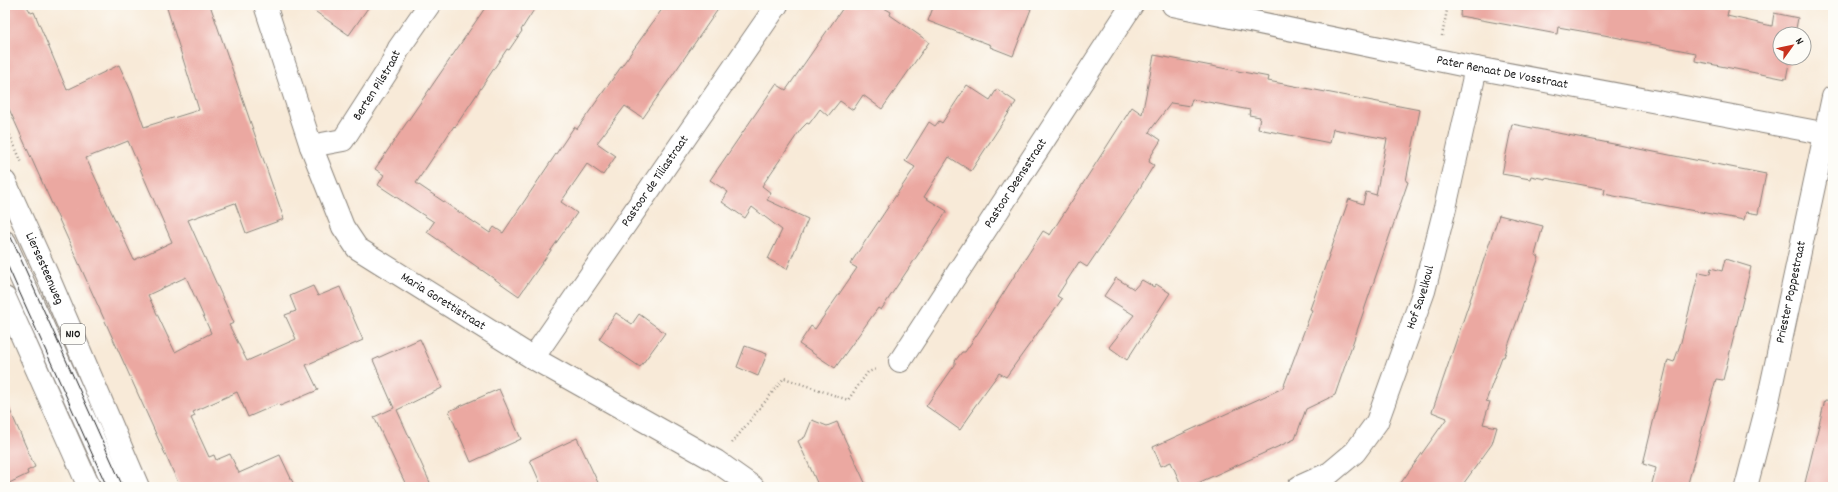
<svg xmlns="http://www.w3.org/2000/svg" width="1838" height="492" font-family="Dekko,sans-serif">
	<rect width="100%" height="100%" fill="#fdfcf7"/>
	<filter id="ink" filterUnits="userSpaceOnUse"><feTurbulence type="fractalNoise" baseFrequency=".025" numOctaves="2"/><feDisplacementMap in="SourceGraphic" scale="8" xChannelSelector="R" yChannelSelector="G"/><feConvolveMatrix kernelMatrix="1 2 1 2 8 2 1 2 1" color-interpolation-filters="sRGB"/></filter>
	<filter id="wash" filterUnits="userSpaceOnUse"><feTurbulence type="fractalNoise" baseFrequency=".012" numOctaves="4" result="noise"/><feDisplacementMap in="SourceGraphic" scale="16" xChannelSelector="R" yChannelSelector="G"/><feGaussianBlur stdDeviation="0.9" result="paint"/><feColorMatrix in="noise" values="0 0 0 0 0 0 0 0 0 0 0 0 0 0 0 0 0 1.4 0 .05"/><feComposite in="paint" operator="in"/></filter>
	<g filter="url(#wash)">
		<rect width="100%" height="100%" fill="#f8ead8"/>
		<g id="blocks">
			<!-- building -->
			<path fill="#eba8a1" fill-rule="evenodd" d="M 5,5 L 26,5 L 31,13 L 34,12 L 67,90 L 119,65 L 132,93 L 144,127 L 199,110 L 166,5 L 210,5 L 284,219 L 246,233 L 235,203 L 188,220 L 234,323 L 229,325 L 247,361 L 296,339 L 285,315 L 296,311 L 290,296 L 313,286 L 318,296 L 340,287 L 363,340 L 306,365 L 318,390 L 280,406 L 278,404 L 248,417 L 237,392 L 193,412 L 195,416 L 191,418 L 209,457 L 214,455 L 216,460 L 230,454 L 239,473 L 280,455 L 295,487 L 180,487 L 5,100 ZM 128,141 L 172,242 L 134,260 L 86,158 ZM 186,277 L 211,333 L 175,352 L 148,295 Z
				M 306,5 L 370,5 L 349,35 Z
				M 487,5 L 537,5 L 521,30 L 522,31 L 509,50 L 507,49 L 455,127 L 454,126 L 416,183 L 490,233 L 494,227 L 503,233 L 574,127 L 577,129 L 665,5 L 721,5 L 643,118 L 625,106 L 597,143 L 616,156 L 603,175 L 587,164 L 561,202 L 577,213 L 519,296 L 427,232 L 434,222 L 378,185 L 384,175 L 375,169 Z
				M 845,5 L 879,5 L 891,12 L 890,15 L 929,42 L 882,109 L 863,95 L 853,110 L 840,101 L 828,116 L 820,109 L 809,124 L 807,123 L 801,129 L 762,186 L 771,193 L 767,200 L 808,219 L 787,269 L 768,259 L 782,230 L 752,207 L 745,218 L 722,202 L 728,192 L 710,180 L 776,84 L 786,90 Z
				M 934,5 L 1020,5 L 1031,9 L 1013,56 L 990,47 L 991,45 L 928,21 Z
				M 1461,5 L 1715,5 L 1729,7 L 1727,16 L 1772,26 L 1774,13 L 1798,18 L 1795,34 L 1780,34 L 1780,58 L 1790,58 L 1786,79 L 1695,61 L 1696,53 L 1604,35 L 1558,27 L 1557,34 L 1460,16 Z
				M 1154,55 L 1269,77 L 1268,81 L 1420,110 L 1406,181 L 1408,182 L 1335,395 L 1306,409 L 1295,439 L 1189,487 L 1182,487 L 1171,462 L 1161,466 L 1153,447 L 1283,388 L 1312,310 L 1310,309 L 1349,199 L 1363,204 L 1366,192 L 1376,195 L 1387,139 L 1333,129 L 1330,143 L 1258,129 L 1260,117 L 1249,115 L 1250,110 L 1192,99 L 1190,106 L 1171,103 L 1149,132 L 1161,140 L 1149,159 L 1150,160 L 1149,162 L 1154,165 L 1130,204 L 1087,267 L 1079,262 L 1057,296 L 1062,299 L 1006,377 L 999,373 L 972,410 L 973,411 L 960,430 L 926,406 L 955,365 L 955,361 L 962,352 L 965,352 L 978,333 L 1043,231 L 1050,235 L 1132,107 L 1142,114 Z
				M 967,85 L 990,100 L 997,89 L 1016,102 L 971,171 L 949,157 L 924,197 L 947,211 L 881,310 L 878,308 L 835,368 L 799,344 L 811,326 L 815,329 L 857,268 L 850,264 L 915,167 L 905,161 L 929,122 L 935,126 L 939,121 L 942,123 Z
				M 1512,124 L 1766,174 L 1758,214 L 1746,212 L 1744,220 L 1619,197 L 1604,194 L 1605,189 L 1545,178 L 1545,179 L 1531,176 L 1530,179 L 1502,174 Z
				M 1499,215 L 1543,226 L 1535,255 L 1539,257 L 1517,321 L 1504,357 L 1502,357 L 1486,401 L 1490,402 L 1483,424 L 1497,427 L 1492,444 L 1461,487 L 1398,487 L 1447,418 L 1432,412 Z
				M 1725,259 L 1751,267 L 1723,380 L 1716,379 L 1687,487 L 1651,487 L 1656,468 L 1643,464 L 1668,360 L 1674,362 L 1681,342 L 1699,272 L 1710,274 L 1711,268 L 1722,271 Z
				M 1116,278 L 1134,289 L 1142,280 L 1154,287 L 1156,284 L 1170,293 L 1127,360 L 1109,347 L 1134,315 L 1104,296 Z
				M 616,313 L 632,324 L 639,314 L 665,333 L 640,367 L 599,339 Z
				M 420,339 L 442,388 L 397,410 L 432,487 L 407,487 L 374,417 L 394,408 L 373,360 Z
				M 745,346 L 767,354 L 758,376 L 737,367 Z
				M 499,389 L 521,439 L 471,462 L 449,411 Z
				M 5,399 L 35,467 L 27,471 L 28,474 L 5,485 Z
				M 1825,400 L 1833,401 L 1833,487 L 1804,487 Z
				M 812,420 L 827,426 L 837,422 L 867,487 L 819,487 L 798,441 L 805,437 Z
				M 577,438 L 600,487 L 542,487 L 530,460 Z"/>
		</g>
	</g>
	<g filter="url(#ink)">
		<use href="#blocks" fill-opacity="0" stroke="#8a837a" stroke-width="1"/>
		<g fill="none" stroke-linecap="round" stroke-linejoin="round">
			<!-- minor casing -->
			<g stroke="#8a837a" stroke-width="24">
				<g id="minor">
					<path id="s1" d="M 265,5 L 311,146 L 343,227 L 357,248 L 533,358 L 716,461 L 753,487"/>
					<path id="s2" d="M 1173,5 L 1476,68 L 1833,135"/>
					<path id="s3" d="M 311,146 L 343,140 L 390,67 L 399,48 L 429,5"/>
					<path d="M 5,242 L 115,487"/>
					<path id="s4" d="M 533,358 L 777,5"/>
					<path id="s5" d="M 900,361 L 1132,5"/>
					<path id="s6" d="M 1299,487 L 1330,473 L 1355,452 L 1377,422 L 1424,291 L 1445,208 L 1476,68"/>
					<path id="s7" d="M 1746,487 L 1767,406 L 1833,97"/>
				</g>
			</g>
			<!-- major casing -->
			<g stroke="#8a837a" stroke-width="24">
				<g id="major">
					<path id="s8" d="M 5,182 L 46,272 L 138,487"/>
					<path d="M 5,298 L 89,487"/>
				</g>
			</g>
			<!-- path -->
			<path stroke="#8a837a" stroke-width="2.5" stroke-dasharray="1 3" stroke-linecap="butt" d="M 1442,36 L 1448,5
				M 5,124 L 22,163
				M 732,443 L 784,378 L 848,400 L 868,372 L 877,369"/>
			<!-- minor -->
			<use href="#minor" stroke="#fff" stroke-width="22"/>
			<!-- major -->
			<use href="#major" stroke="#fff" stroke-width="22"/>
			<!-- tram -->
			<path stroke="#1c1c1c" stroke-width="1" d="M 5,224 L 123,487
				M 5,260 L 107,487"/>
		</g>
	</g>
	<g text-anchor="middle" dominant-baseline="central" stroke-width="3.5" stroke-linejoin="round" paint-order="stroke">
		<!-- shield labels -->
		<rect fill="#fdfcf7" stroke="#605f5e" stroke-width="1" x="61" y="324" width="24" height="20" rx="3"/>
		<g font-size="12" font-weight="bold" fill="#1c1c1c">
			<text x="73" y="334">N10</text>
		</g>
		<!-- street labels -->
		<g font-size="13" fill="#1c1c1c" stroke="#fdfcf7">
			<text stroke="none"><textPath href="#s2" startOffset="336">Pater Renaat De Vosstraat</textPath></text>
			<text stroke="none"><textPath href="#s3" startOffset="97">Berten Pilstraat</textPath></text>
			<text stroke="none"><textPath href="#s4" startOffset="215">Pastoor de Tiliastraat</textPath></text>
			<text stroke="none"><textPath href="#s5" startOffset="212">Pastoor Deensstraat</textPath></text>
			<text stroke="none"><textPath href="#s8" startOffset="95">Liersesteenweg</textPath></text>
			<text stroke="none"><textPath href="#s7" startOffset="200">Priester Poppestraat</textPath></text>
			<text stroke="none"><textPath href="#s6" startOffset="236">Hof Savelkoul</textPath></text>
			<text stroke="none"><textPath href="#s1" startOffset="362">Maria Gorettistraat</textPath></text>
		</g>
	</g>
	<!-- margin -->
	<rect width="1838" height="492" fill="none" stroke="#fdfcf7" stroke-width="20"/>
	<!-- north arrow -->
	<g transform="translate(1792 46) rotate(57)"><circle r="19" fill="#fdfcf7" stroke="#a3a29f"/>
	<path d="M0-3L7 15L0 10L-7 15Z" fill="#c8321e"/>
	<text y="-6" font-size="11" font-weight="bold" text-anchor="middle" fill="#1c1c1c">N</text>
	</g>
</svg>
